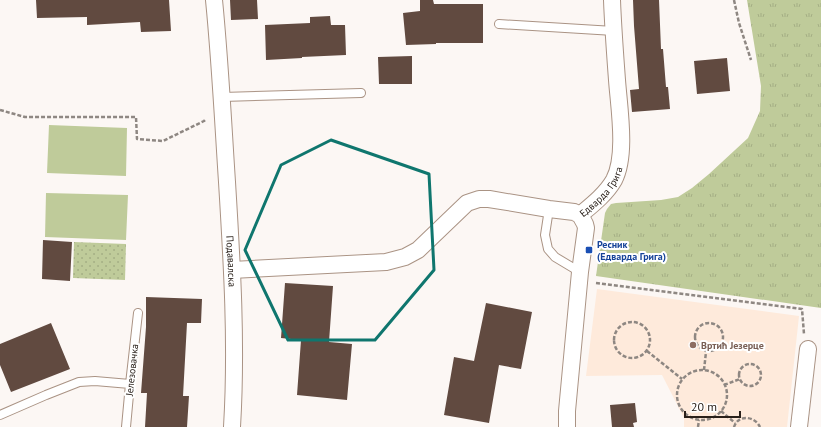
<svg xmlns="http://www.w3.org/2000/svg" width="821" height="427" font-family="'PT Sans',sans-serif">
	<defs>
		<pattern id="grass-tufts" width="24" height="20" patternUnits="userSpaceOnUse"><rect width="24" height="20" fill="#bfcb9a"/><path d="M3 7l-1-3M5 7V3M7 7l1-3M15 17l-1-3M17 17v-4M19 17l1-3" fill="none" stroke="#a4ae84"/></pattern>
		<pattern id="park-dots" width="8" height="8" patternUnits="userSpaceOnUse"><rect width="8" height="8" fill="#bfcb9a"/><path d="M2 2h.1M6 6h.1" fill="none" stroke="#a4ae84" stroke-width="1.8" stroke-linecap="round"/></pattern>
	</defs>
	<rect width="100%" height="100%" fill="#fcf7f4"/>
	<!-- education -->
	<path fill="#feeadb" d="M 597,289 L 799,316 L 787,427 L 684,427 L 684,418 L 662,375 L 586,376 Z"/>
	<!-- grass -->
	<path fill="url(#grass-tufts)" d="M 747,0 L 821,0 L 821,308 L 596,276 L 605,213 L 607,209 L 611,204 L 616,203 L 661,200 L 678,197 L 692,188 L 709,174 L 748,138 L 760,111 L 761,86 Z"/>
	<!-- park -->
	<path fill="url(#park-dots)" d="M 74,242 L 126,244 L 125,280 L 73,278 Z"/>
	<!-- pitch -->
	<path fill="#bfcb9a" d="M 49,125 L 127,128 L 126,176 L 47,173 Z
		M 46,193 L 128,195 L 126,240 L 45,237 Z"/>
	<!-- building -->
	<path fill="#614a40" d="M 36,0 L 169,0 L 171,31 L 141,32 L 140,22 L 87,25 L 87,17 L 37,18 Z
		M 230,0 L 257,0 L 258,19 L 231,20 Z
		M 420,0 L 433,0 L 434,4 L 483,4 L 483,43 L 436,43 L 436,44 L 406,45 L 403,13 L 420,11 Z
		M 633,0 L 659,0 L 661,49 L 663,49 L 666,87 L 668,87 L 670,109 L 632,112 L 630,90 L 639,89 L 634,26 Z
		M 330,16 L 331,25 L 345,25 L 346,55 L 302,57 L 302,58 L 266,60 L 265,25 L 310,23 L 310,17 Z
		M 412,56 L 412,84 L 379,84 L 378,57 Z
		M 727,58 L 730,91 L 697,94 L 694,61 Z
		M 43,240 L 72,242 L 70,281 L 42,279 Z
		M 285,283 L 333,286 L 329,342 L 352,344 L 347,400 L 297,395 L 301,340 L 281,338 Z
		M 146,297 L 202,299 L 201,323 L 187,323 L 183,396 L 189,396 L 187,427 L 145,427 L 147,393 L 141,393 L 146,327 Z
		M 486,303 L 532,312 L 521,369 L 499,365 L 489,423 L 444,415 L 454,357 L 474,361 Z
		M 51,323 L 70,369 L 11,392 L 0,365 L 0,344 Z
		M 635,403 L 637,422 L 633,423 L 634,427 L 612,427 L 610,405 Z"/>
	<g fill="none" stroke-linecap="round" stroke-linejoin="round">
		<!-- lane casing -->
		<g stroke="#aa9384" stroke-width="10">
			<path id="lane" d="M 499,24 L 614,31
				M 222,97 L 361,93
				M 549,209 L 545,235 L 548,249 L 555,257 L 580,272
				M 0,415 L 46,395 L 79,382 L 95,381 L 130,384
				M 126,427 L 130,384 L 138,313"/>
		</g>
		<!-- street casing -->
		<g stroke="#aa9384" stroke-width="18">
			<g id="street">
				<path id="s1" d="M 214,0 C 220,60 223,121 227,182 C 232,263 237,345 232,427"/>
				<path id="s2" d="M 580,215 C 592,205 606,194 614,180 C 627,155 619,108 617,80 C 615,53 613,27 612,0"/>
				<path d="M 232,270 L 386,262 L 405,257 L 418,250 L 467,203 L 479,199 L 489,199 L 549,209 L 574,212 L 580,215 L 585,224 L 586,228 L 580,272 L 567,411 L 567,427"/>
				<path d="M 799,427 L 808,349"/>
			</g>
		</g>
		<!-- path -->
		<path stroke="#8e8782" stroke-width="2.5" stroke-dasharray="4 2" stroke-linecap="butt" d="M 734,0 L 739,23 L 751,60
			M 0,110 L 25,117 L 136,117 L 137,139 L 163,141 L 204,121 L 206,119
			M 596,283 L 802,309 L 804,334
			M614 340a18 18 0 1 1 36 0a18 18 0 1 1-36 0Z
			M695 337a14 14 0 1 1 28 0a14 14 0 1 1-28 0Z
			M 647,351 L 682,379
			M739 375a11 11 0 1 1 22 0a11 11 0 1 1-22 0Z
			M 704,370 L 706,352
			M677 395a25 25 0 1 1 50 0a25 25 0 1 1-50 0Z
			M 724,385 L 740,379
			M 721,411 L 735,423
			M 698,427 L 699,420
			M 734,427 C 738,414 755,416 760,427"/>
		<!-- lane -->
		<use href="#lane" stroke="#fff" stroke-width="8"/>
		<!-- street -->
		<use href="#street" stroke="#fff" stroke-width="16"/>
	</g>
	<!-- marked area -->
	<path fill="none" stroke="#0f766e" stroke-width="3" stroke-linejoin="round" d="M 331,140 L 429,174 L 434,270 L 375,340 L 288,340 L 245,250 L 281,165 Z"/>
	<!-- markers -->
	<rect fill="#1a4fb4" stroke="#fff" stroke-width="1.5" x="585" y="246" width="8" height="8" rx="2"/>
	<circle fill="#8d6e63" stroke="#fff" stroke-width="1.5" cx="693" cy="345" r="4"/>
	<g text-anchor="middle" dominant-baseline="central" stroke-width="4" stroke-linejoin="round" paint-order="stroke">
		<!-- street labels -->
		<g font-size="10" fill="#29201a" stroke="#fff">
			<text stroke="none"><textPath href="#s2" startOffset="32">Едварда Грига</textPath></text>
			<text stroke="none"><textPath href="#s1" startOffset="262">Подавалска</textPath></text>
			<text transform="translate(132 370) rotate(-84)">Јелезовачка</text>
		</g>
		<!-- transit labels -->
		<g font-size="10" font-weight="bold" fill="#164399" stroke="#fff" text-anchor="start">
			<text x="597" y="244">Ресник<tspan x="597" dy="12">(Едварда Грига)</tspan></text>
		</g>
		<!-- education labels -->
		<g font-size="10" font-weight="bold" fill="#785e54" stroke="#fff" text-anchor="start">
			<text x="701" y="345">Вртић Језерце</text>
		</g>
	</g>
	<!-- scale -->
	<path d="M685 411v6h55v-6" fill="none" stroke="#29201a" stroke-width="2"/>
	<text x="691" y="411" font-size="12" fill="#29201a" stroke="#ffffff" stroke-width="3" paint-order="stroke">20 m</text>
</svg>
